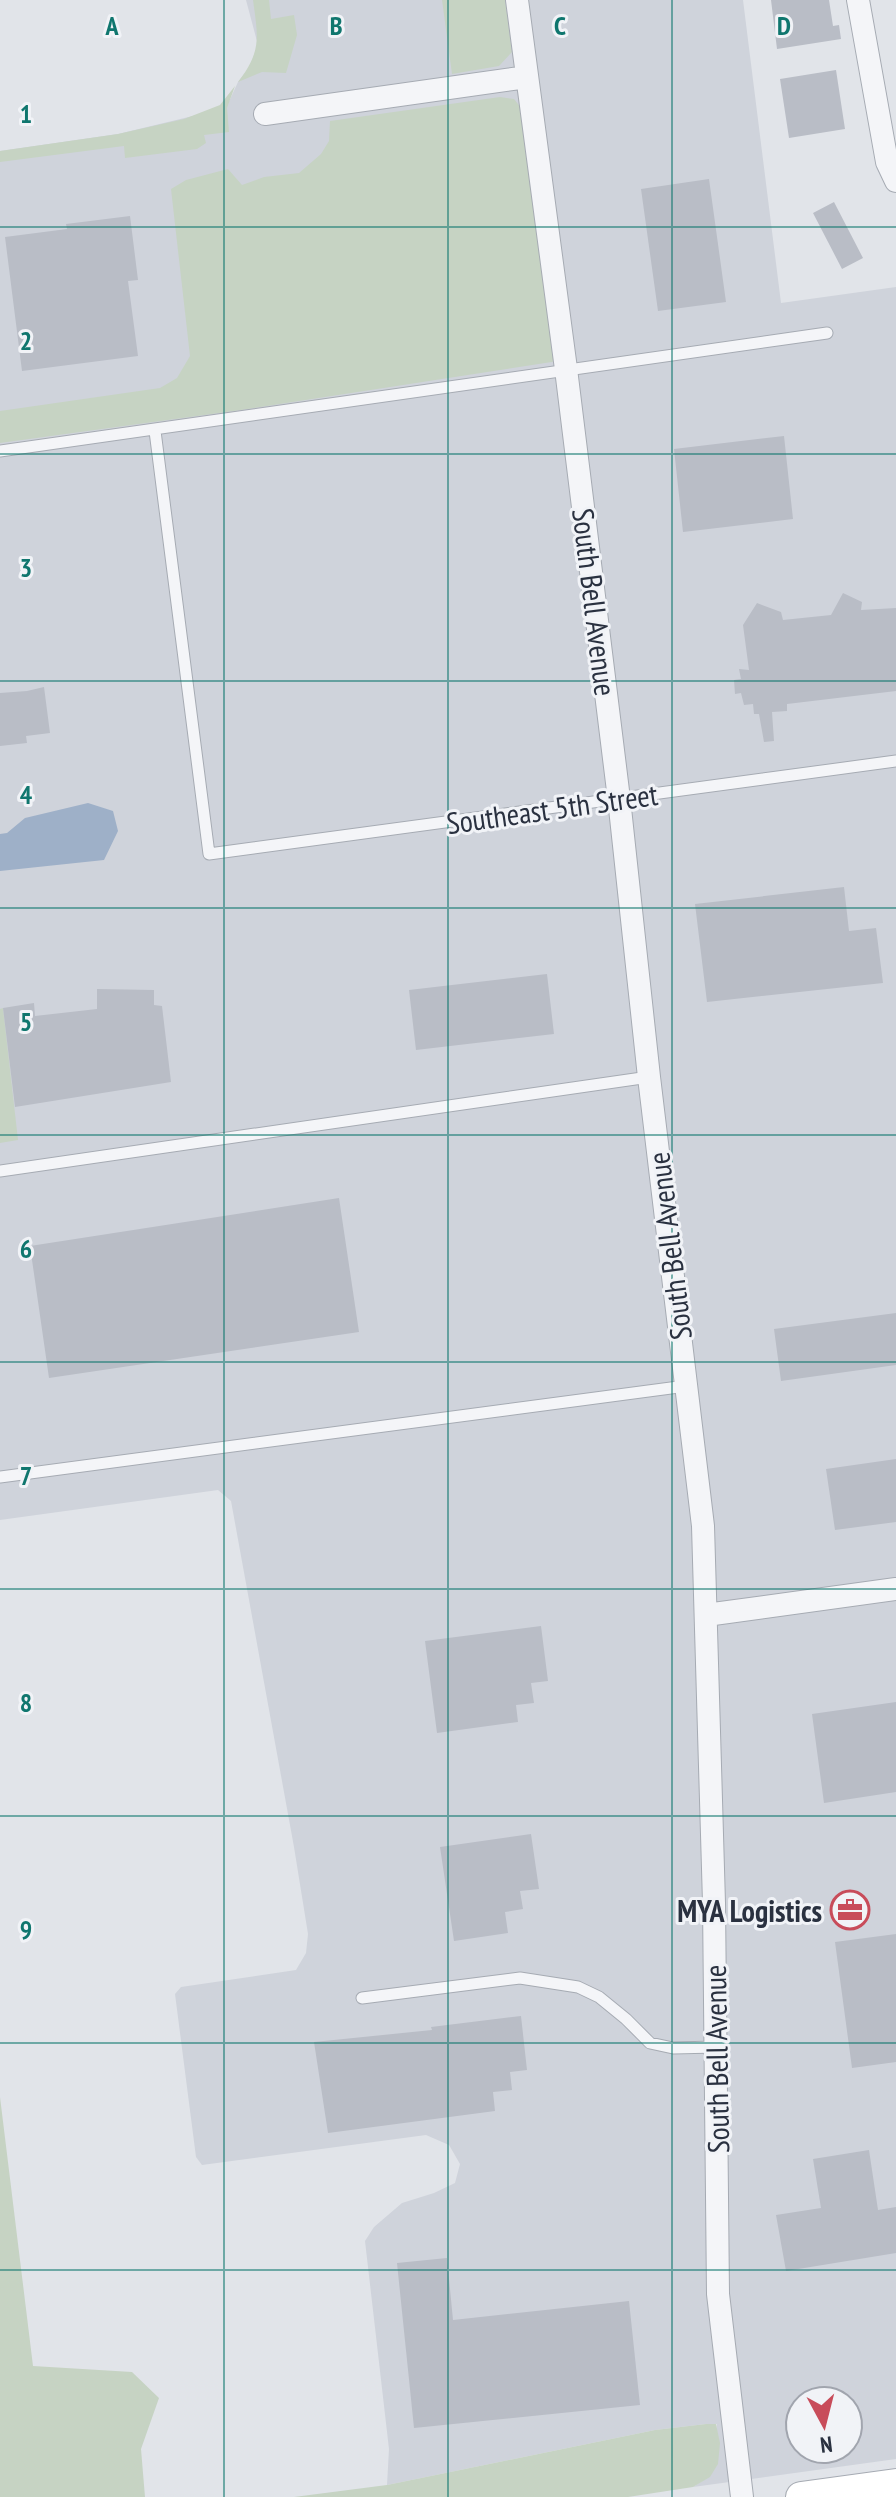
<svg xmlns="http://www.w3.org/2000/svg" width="896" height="2497" font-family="'PT Sans Narrow',sans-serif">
	<rect width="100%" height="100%" fill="#e1e4e9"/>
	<!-- built -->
	<path fill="#cfd3db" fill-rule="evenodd" d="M 246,0 L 743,0 L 781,303 L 896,287 L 896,2459 L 693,2487 L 710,2476 L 717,2424 L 706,2424 L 655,2430 L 387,2485 L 389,2449 L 365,2241 L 374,2227 L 402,2203 L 434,2193 L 455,2183 L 460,2164 L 449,2145 L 426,2135 L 202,2165 L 196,2157 L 175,1994 L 181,1987 L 296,1970 L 306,1953 L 308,1934 L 294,1847 L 231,1501 L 218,1490 L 0,1520 L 0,151 L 118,134 L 226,108 L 238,82 L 249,68 L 258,45 ZM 800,2401 L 848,2401 L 848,2449 L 800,2449 Z"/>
	<!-- green -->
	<path fill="#c6d3c3" d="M 253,0 L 269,0 L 271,19 L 294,15 L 297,35 L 286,73 L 262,72 L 238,82 C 262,51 258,37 253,0 Z
		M 442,0 L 505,0 L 512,52 L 499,66 L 452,74 Z
		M 235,86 L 227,108 L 229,132 L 204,135 L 206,143 L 197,149 L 125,158 L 124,146 L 0,162 L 0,151 L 118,134 L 184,119 L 220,105 Z
		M 500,97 L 514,99 L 522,109 L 558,361 L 241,410 L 0,443 L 0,411 L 160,388 L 177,378 L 190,356 L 171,189 L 186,180 L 228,169 L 242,185 L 264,177 L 299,173 L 321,154 L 329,141 L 330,121 Z
		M 3,1008 L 18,1140 L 0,1143 L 0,1009 Z
		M 0,2097 L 33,2366 L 132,2372 L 159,2398 L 141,2449 L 145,2497 L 0,2497 Z
		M 706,2424 L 716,2424 L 720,2443 L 718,2464 L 710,2477 L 693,2487 L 628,2497 L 294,2497 L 387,2485 L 655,2430 Z"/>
	<!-- water -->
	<path fill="#9eb0c8" d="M 88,803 L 113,811 L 118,831 L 104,860 L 0,871 L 0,834 L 7,833 L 25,818 Z"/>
	<!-- building -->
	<path fill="#b9bdc6" d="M 771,0 L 829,0 L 833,26 L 839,25 L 841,39 L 777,49 Z
		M 836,70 L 845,129 L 789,138 L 780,79 Z
		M 709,179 L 726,302 L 658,311 L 641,189 Z
		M 834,202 L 863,258 L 842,269 L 813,213 Z
		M 130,216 L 138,280 L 128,281 L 138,356 L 22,371 L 5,237 L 67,229 L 66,224 Z
		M 784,436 L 793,519 L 683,532 L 674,449 Z
		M 843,593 L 862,602 L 861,610 L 896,608 L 896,691 L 787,704 L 787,711 L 772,712 L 774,741 L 764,742 L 759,714 L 754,714 L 753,704 L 744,705 L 741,693 L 735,694 L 734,680 L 741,679 L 739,669 L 749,670 L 743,625 L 757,603 L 781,612 L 783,620 L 831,615 Z
		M 44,687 L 50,733 L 26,736 L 27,743 L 0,746 L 0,693 L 27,691 Z
		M 844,887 L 849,931 L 876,928 L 883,983 L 707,1002 L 695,904 Z
		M 547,974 L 554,1034 L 416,1050 L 409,990 Z
		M 97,989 L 154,990 L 154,1005 L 162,1006 L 171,1082 L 15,1107 L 3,1008 L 34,1003 L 35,1016 L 97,1009 Z
		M 339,1198 L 359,1332 L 49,1378 L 30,1246 Z
		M 896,1313 L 896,1365 L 781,1381 L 774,1329 Z
		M 896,1459 L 896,1522 L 835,1530 L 826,1469 Z
		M 541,1626 L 548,1681 L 531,1683 L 534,1703 L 516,1705 L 518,1722 L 437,1733 L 425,1641 Z
		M 896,1702 L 896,1792 L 824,1803 L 812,1714 Z
		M 531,1834 L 539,1889 L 520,1891 L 523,1909 L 505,1912 L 508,1933 L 454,1941 L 440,1847 Z
		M 896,1934 L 896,2062 L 852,2068 L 835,1942 Z
		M 521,2016 L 527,2070 L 510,2072 L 512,2090 L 493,2092 L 495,2111 L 328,2133 L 314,2042 L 432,2030 L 431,2027 Z
		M 869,2150 L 878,2210 L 896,2207 L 896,2253 L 786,2271 L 776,2215 L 821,2208 L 813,2159 Z
		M 447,2258 L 453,2320 L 629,2301 L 640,2405 L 414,2428 L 397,2263 Z"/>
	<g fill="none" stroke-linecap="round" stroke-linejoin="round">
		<!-- service casing -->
		<g stroke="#a6abb3" stroke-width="13">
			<path id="service" d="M 155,431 L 209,854 L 896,761
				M 0,451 L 827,333
				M 0,1171 L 649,1077
				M 0,1477 L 686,1386
				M 362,1998 L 520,1978 L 578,1987 L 599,1997 L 626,2019 L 650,2043 L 673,2048 L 716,2047"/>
		</g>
		<!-- minor casing -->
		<g stroke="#a6abb3" stroke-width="24">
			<path id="minor" d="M 517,0 L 566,369 L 619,799 L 649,1077 L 703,1526 L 714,1903 L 718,2294 L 742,2497
				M 858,0 L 887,162 L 896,181
				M 265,114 L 527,77
				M 706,1615 L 896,1589"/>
		</g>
		<!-- secondary casing -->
		<g stroke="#a6abb3" stroke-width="32">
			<path id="secondary" d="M 801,2497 L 896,2484"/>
		</g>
		<!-- service -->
		<use href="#service" stroke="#f4f5f8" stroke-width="11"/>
		<!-- minor -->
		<use href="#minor" stroke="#f4f5f8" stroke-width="22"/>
		<!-- secondary -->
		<use href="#secondary" stroke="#fff" stroke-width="30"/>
	</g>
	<!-- grid -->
	<path fill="none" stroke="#0f766e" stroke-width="2" stroke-opacity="0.55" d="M 224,0 L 224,2497M 448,0 L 448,2497M 672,0 L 672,2497M 0,227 L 896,227M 0,454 L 896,454M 0,681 L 896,681M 0,908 L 896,908M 0,1135 L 896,1135M 0,1362 L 896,1362M 0,1589 L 896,1589M 0,1816 L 896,1816M 0,2043 L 896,2043M 0,2270 L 896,2270"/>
	<!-- icons -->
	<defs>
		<g id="office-ring" transform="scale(2)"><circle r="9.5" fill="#f1f3f7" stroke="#c84c5a" stroke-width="1.5"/><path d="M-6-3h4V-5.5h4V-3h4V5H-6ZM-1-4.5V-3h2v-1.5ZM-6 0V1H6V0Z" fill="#c84c5a"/></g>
	</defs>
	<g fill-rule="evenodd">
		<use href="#office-ring" x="850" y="1910"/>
	</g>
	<g text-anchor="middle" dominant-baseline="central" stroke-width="6" stroke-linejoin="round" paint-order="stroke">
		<!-- street labels -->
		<g font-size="30" fill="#2a3140" stroke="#f1f3f7">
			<text transform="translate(595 602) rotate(83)">South Bell Avenue</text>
			<text transform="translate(552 808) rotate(-8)">Southeast 5th Street</text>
			<text transform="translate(669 1246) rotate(-97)">South Bell Avenue</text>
			<text transform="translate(716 2059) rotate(-91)">South Bell Avenue</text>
		</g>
		<!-- poi labels -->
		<g font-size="30" font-weight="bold" fill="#2a3140" stroke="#f1f3f7" text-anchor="end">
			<text x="822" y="1910">MYA Logistics</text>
		</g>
	</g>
	<g font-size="26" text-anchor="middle" font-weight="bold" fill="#0f766e" stroke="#f1f3f7" stroke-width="6" stroke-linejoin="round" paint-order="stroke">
		<text x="112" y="35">A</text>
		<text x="336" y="35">B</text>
		<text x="560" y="35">C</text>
		<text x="784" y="35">D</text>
		<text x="26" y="123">1</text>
		<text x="26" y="350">2</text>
		<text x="26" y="577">3</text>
		<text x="26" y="804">4</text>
		<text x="26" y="1031">5</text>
		<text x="26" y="1258">6</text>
		<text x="26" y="1485">7</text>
		<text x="26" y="1712">8</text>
		<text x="26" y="1939">9</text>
	</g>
	<!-- north arrow -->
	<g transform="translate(824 2425) rotate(173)"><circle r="38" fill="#f1f3f7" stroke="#a1a5ae" stroke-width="2"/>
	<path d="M0-6L14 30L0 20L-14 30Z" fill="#c84c5a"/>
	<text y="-12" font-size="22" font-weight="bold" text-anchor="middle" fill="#2a3140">N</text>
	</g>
</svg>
